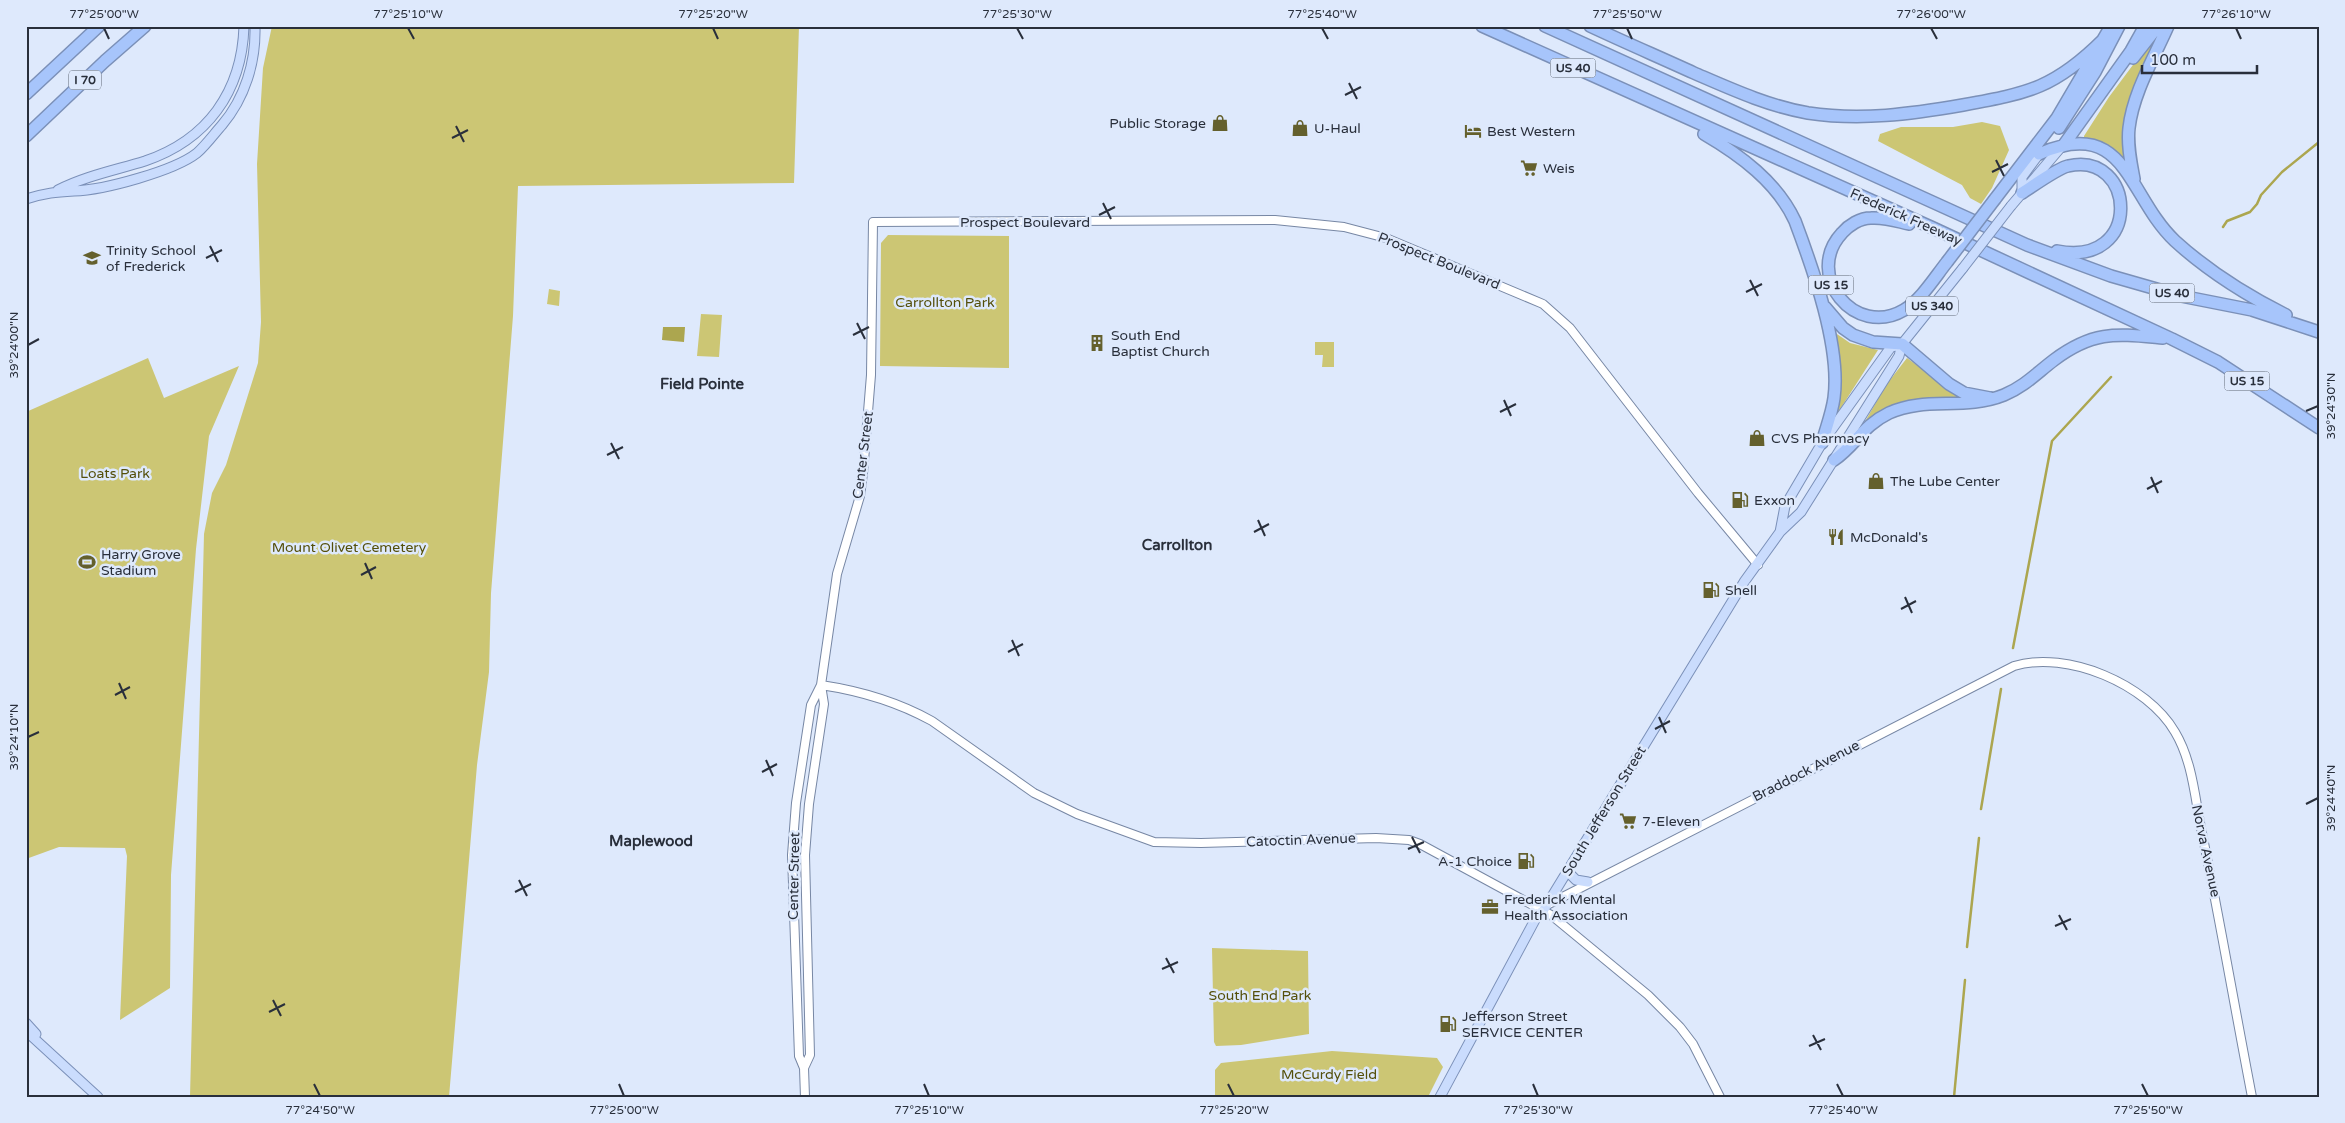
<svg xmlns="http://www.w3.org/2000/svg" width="2345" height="1123" font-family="'Varela Round',sans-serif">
	<rect width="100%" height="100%" fill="#dee9fc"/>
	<!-- green -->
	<path fill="#ccc674" d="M 272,26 L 799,26 L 794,183 L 518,186 L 513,316 L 491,593 L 489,672 L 477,765 L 449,1097 L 190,1097 L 204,534 L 212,493 L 226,465 L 258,363 L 261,322 L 257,164 L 263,68 Z
		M 2162,26 L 2135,89 L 2127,161 L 2108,146 L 2084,138 L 2084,136 L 2109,97 Z
		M 1982,122 L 2000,126 L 2009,150 L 1992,188 L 1981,204 L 1970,198 L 1962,185 L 1878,141 L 1880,134 L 1901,127 L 1953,127 Z
		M 888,235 L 1009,236 L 1009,368 L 880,366 L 881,243 Z
		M 549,289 L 560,291 L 559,306 L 547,304 Z
		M 701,314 L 722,315 L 719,357 L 697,356 Z
		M 1834,332 L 1850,343 L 1878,350 L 1835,417 Z
		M 1315,342 L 1334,342 L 1334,367 L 1322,367 L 1323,355 L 1315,355 Z
		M 148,358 L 164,398 L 239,366 L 209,436 L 196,549 L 171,875 L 170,988 L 120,1020 L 127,856 L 125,848 L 59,847 L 26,859 L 26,412 Z
		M 1907,358 L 1953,392 L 1972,400 L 1944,400 L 1863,425 L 1886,385 Z
		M 1212,948 L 1308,951 L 1309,1034 L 1241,1045 L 1216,1046 L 1214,1042 Z
		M 1332,1051 L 1437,1058 L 1443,1067 L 1428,1097 L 1215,1097 L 1215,1070 L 1221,1063 Z"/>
	<!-- water -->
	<path fill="#aca64f" d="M 663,327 L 685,327 L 684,342 L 662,340 Z"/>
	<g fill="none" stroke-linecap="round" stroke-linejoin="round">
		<!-- stream -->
		<path stroke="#aca64f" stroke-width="2.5" d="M 2223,227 L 2227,221 L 2250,212 L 2257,204 L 2261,195 L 2282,172 L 2319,142
			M 2013,648 L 2052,441 L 2111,377
			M 1981,809 L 2001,689
			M 1967,947 L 1979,838
			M 1954,1097 L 1965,980"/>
		<!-- minor casing -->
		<g stroke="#7787a4" stroke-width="10">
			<path id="minor" d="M 821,685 C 861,691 896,701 932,721 L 1034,793 L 1077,814 L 1154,842 L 1201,843 L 1376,838 L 1409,840 L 1420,844 L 1551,915 L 1648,995 L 1680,1027 L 1693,1044 L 1720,1097
				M 1547,905 L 2014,666 C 2067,650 2147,684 2175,732 C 2193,762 2195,800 2202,833 C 2220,921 2235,1009 2252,1097
				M 804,1068 L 810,1055 L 805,855 L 809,804 L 824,704 L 821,685
				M 805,1097 L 804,1068 L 799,1056 L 792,855 L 796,803 L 811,705 L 821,685 L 837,574 L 860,496 L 863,473 L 871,375 L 873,222 L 1275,220 L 1344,227 L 1386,238 L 1543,304 L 1570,328 L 1698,493 L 1758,565"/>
		</g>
		<!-- major casing -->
		<g stroke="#7b90b8" stroke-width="11">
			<path id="major" d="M 58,190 C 85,176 116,170 145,161 C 207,140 242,92 244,26
				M 2022,193 L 2022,177 L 2039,154
				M 26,199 C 45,193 56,192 74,191 C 104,190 174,171 197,153 C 206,145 214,134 222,125 C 245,98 256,62 255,26
				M 2011,206 L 2062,146
				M 1780,532 L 1785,506 L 1822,443 L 1891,347 L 1900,345
				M 1567,871 L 1576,880 L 1588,882
				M 26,1023 L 36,1034
				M 26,1031 L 98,1097
				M 1440,1097 L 1536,918 L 1543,911 L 1744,582 L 1780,532 L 1801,512 L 1899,356 L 1902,344 L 1963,268"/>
		</g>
		<!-- highway casing -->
		<g stroke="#7b90b8" stroke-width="14">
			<path id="highway" d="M 1482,26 L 1933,228 L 2172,339 L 2218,362 L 2319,428
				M 1545,26 L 2027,245 L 2111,276 L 2181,296 L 2252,310 L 2319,332
				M 1590,26 C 1624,42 1659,57 1694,73 C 1731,89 1768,106 1808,113 C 1861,121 1911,114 1963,105 C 2029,93 2055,88 2104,39
				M 2133,58 L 2158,26
				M 26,94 L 99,26
				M 2059,128 L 2095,72 L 2119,26
				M 1704,134 C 1740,155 1777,182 1795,221 C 1813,269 1841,347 1834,398 C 1832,413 1826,428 1822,443
				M 26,136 L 105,61 L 145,26
				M 2063,146 L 2131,51 L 2145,26
				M 2039,154 C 2127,115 2127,196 2175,241 C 2208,271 2246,295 2286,315
				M 2134,179 C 2131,163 2127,145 2129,128 C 2133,93 2154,58 2168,26
				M 2022,193 C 2033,186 2058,168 2068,166 C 2136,150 2144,268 2057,251
				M 1995,199 L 2057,118 L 2111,26
				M 1909,224 C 1896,221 1885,217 1871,218 C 1860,218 1849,225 1842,233 C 1803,275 1855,339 1904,310 C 1921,300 1935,277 1947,262
				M 1825,307 L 1843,328 L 1853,335 L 1873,342 L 1902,344 L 1949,384 L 1964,393 L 1990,398
				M 1834,460 C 1856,445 1862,426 1889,413 C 1926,396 1964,411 2004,395 C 2024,387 2038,372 2054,360 C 2094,330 2117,334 2163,338"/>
		</g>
		<!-- minor -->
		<use href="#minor" stroke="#fff" stroke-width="8"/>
		<!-- major -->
		<use href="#major" stroke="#cadcfd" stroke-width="9"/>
		<!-- highway -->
		<use href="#highway" stroke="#a7c5fb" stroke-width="11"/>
		<!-- major-bridge casing -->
		<g stroke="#7b90b8" stroke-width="11" stroke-linecap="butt">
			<path id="major-bridge" d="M 1963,268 L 2011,206"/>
		</g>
		<!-- highway-bridge casing -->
		<g stroke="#7b90b8" stroke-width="14" stroke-linecap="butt">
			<path id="highway-bridge" d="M 1947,262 L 1995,199"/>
		</g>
		<!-- major-bridge -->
		<use href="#major-bridge" stroke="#cadcfd" stroke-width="9"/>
		<!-- highway-bridge -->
		<use href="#highway-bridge" stroke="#a7c5fb" stroke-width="11"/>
	</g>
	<!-- ticks -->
	<path fill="none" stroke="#292f3b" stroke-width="2" d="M 104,28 L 109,39M 408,28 L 414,39M 713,28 L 718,39M 1017,28 L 1023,39M 1322,28 L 1328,39M 1627,28 L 1632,39M 1931,28 L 1937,39M 2236,28 L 2241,39M 1349,83 L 1357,99M 1345,95 L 1361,87M 456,126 L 464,142M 452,138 L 468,130M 1996,160 L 2004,176M 1992,172 L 2008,164M 1103,203 L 1111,219M 1099,215 L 1115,207M 210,246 L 218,262M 206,258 L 222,250M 1750,280 L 1758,296M 1746,292 L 1762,284M 857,323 L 865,339M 853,335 L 869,327M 28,345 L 39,339M 1504,400 L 1511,416M 2306,411 L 2318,406M 1500,412 L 1516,404M 611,443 L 619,459M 607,455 L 623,447M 2151,477 L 2158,493M 2147,489 L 2162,481M 1258,520 L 1265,536M 1254,532 L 1269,524M 365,563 L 372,579M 361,575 L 376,567M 1905,597 L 1912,613M 1901,609 L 1916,601M 1012,640 L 1019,656M 1008,652 L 1023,644M 119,683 L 126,699M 115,695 L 130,687M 1659,717 L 1666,733M 1655,729 L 1670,721M 28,737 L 39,732M 766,760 L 773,776M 762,772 L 777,764M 2306,804 L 2318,798M 1412,837 L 1420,853M 1408,849 L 1424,842M 519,880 L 527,896M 515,892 L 531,884M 2059,915 L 2067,930M 2055,926 L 2071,919M 1166,958 L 1174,973M 1162,969 L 1178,962M 273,1000 L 281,1016M 269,1012 L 285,1004M 1813,1035 L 1821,1050M 1809,1046 L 1825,1039M 314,1084 L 320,1096M 619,1084 L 624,1096M 924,1084 L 929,1096M 1228,1084 L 1234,1096M 1533,1084 L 1538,1096M 1837,1084 L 1843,1096M 2142,1084 L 2148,1096"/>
	<!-- icons -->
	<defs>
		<g id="shop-bare" transform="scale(1.35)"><path d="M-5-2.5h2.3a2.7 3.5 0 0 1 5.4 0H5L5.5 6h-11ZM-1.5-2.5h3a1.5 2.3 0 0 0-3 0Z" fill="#64602d" stroke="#dee9fc" stroke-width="2.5" paint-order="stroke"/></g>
		<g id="hotel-bare" transform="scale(1.35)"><path d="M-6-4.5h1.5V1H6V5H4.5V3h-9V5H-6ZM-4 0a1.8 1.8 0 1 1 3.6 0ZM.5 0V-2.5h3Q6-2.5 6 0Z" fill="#64602d" stroke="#dee9fc" stroke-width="2.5" paint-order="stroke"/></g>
		<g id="supermarket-bare" transform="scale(1.35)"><path d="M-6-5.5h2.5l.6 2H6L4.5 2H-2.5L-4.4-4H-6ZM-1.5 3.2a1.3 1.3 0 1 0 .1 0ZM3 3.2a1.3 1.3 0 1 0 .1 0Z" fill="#64602d" stroke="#dee9fc" stroke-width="2.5" paint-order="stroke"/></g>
		<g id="school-bare" transform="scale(1.35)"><path d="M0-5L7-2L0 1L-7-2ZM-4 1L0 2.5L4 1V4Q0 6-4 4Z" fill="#64602d" stroke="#dee9fc" stroke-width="2.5" paint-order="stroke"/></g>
		<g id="building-bare" transform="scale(1.35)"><path d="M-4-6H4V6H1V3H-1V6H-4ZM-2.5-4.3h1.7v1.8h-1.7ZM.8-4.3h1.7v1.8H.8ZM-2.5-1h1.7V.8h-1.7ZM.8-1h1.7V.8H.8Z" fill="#64602d" stroke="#dee9fc" stroke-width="2.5" paint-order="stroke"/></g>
		<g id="fuel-bare" transform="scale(1.35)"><path d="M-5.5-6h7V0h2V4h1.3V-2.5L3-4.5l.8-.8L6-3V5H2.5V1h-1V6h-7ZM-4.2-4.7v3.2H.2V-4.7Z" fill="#64602d" stroke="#dee9fc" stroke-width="2.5" paint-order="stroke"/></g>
		<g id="restaurant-bare" transform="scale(1.35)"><path d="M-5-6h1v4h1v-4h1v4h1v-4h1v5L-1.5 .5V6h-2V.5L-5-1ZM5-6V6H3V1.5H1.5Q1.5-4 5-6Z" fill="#64602d" stroke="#dee9fc" stroke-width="2.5" paint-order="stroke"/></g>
		<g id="stadium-bare" transform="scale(1.35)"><path d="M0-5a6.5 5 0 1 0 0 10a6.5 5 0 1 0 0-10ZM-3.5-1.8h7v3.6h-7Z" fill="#64602d" stroke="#dee9fc" stroke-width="2.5" paint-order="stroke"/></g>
		<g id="office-bare" transform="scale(1.35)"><path d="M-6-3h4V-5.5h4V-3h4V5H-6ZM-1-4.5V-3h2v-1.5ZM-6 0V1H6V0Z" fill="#64602d" stroke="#dee9fc" stroke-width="2.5" paint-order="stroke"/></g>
	</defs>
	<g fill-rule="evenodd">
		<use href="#shop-bare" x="1220" y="123"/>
		<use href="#shop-bare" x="1300" y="128"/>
		<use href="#hotel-bare" x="1473" y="131"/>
		<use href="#supermarket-bare" x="1529" y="168"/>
		<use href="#school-bare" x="92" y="258"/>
		<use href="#building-bare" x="1097" y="343"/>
		<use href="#shop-bare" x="1757" y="438"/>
		<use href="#shop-bare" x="1876" y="481"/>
		<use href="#fuel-bare" x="1740" y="500"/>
		<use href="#restaurant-bare" x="1836" y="537"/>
		<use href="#stadium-bare" x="87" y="562"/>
		<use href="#fuel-bare" x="1711" y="590"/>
		<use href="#supermarket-bare" x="1628" y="821"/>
		<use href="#fuel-bare" x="1526" y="861"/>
		<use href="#office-bare" x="1490" y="907"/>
		<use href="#fuel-bare" x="1448" y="1024"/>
	</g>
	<g text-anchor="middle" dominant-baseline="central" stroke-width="5" stroke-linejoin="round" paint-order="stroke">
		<!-- shield labels -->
		<g fill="#dee9fc" stroke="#5f6775" stroke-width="1">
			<rect x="1550.5" y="58.5" width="45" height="19" rx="4"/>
			<rect x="69" y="70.5" width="32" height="19" rx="4"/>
			<rect x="1808.5" y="275.5" width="45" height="19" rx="4"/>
			<rect x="2149.5" y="283.5" width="45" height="19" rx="4"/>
			<rect x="1906" y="296.5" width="52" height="19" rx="4"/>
			<rect x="2224.5" y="371.5" width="45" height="19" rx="4"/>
		</g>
		<g font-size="12" font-weight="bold" fill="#292f3b">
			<text x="1573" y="68">US 40</text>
			<text x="85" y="80">I 70</text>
			<text x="1831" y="285">US 15</text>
			<text x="2172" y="293">US 40</text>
			<text x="1932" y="306">US 340</text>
			<text x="2247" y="381">US 15</text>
		</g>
		<!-- poi labels -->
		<g font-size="14" fill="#292f3b" stroke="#dee9fc" text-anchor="start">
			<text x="1206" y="123" text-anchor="end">Public Storage</text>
			<text x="1314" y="128">U-Haul</text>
			<text x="1487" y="131">Best Western</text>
			<text x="1543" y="168">Weis</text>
			<text x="106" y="250">Trinity School<tspan x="106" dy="16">of Frederick</tspan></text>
			<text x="1111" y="335">South End<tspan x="1111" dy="16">Baptist Church</tspan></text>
			<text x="1771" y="438">CVS Pharmacy</text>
			<text x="1890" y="481">The Lube Center</text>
			<text x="1754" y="500">Exxon</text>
			<text x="1850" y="537">McDonald's</text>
			<text x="101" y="554">Harry Grove<tspan x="101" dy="16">Stadium</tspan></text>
			<text x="1725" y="590">Shell</text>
			<text x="1642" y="821">7-Eleven</text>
			<text x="1512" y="861" text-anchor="end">A-1 Choice</text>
			<text x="1504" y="899">Frederick Mental<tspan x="1504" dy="16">Health Association</tspan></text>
			<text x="1462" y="1016">Jefferson Street<tspan x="1462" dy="16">SERVICE CENTER</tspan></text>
		</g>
		<!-- street labels -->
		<g font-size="14" fill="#292f3b" stroke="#dee9fc">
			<text transform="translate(1906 217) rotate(24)">Frederick Freeway</text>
			<text x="1025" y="222">Prospect Boulevard</text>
			<text transform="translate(1439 261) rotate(22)">Prospect Boulevard</text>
			<text transform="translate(863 455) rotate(-83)">Center Street</text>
			<text transform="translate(1806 771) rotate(-27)">Braddock Avenue</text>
			<text transform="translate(1604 811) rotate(-59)">South Jefferson Street</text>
			<text transform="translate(1301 840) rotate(-2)">Catoctin Avenue</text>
			<text transform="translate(2206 851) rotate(78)">Norva Avenue</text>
			<text transform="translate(794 876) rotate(-89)">Center Street</text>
		</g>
		<!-- park labels -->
		<g font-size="14" fill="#544f0a" stroke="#dee9fc">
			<text x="945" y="302">Carrollton Park</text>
			<text x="115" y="473">Loats Park</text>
			<text x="349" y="547">Mount Olivet Cemetery</text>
			<text x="1260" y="995">South End Park</text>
			<text x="1329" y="1074">McCurdy Field</text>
		</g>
		<!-- neighbourhood labels -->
		<g font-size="15" font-weight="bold" fill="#292f3b" stroke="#dee9fc">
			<text x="702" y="384">Field Pointe</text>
			<text x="1177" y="545">Carrollton</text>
			<text x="651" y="841">Maplewood</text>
		</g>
	</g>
	<!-- border -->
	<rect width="2345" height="1123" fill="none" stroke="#dee9fc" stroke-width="55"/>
	<!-- scale -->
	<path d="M2142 65v8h115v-8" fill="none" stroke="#292f3b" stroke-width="2.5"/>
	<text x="2150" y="65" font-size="15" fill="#292f3b" stroke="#dee9fc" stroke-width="4" paint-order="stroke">100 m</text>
	<rect x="28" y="28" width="2290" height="1068" fill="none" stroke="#292f3b" stroke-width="2"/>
	<g font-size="12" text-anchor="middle" fill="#292f3b">
		<text x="104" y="18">77°25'00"W</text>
		<text x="408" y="18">77°25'10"W</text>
		<text x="713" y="18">77°25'20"W</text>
		<text x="1017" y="18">77°25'30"W</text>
		<text x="1322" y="18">77°25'40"W</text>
		<text x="1627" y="18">77°25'50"W</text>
		<text x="1931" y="18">77°26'00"W</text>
		<text x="2236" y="18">77°26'10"W</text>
		<text transform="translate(14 345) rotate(-90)" y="4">39°24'00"N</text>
		<text transform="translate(2331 406) rotate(-90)" y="4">39°24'30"N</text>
		<text transform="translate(14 737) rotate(-90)" y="4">39°24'10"N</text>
		<text transform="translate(2331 798) rotate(-90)" y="4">39°24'40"N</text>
		<text x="320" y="1114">77°24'50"W</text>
		<text x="624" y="1114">77°25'00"W</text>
		<text x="929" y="1114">77°25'10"W</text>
		<text x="1234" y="1114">77°25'20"W</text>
		<text x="1538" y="1114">77°25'30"W</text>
		<text x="1843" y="1114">77°25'40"W</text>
		<text x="2148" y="1114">77°25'50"W</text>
	</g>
</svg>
